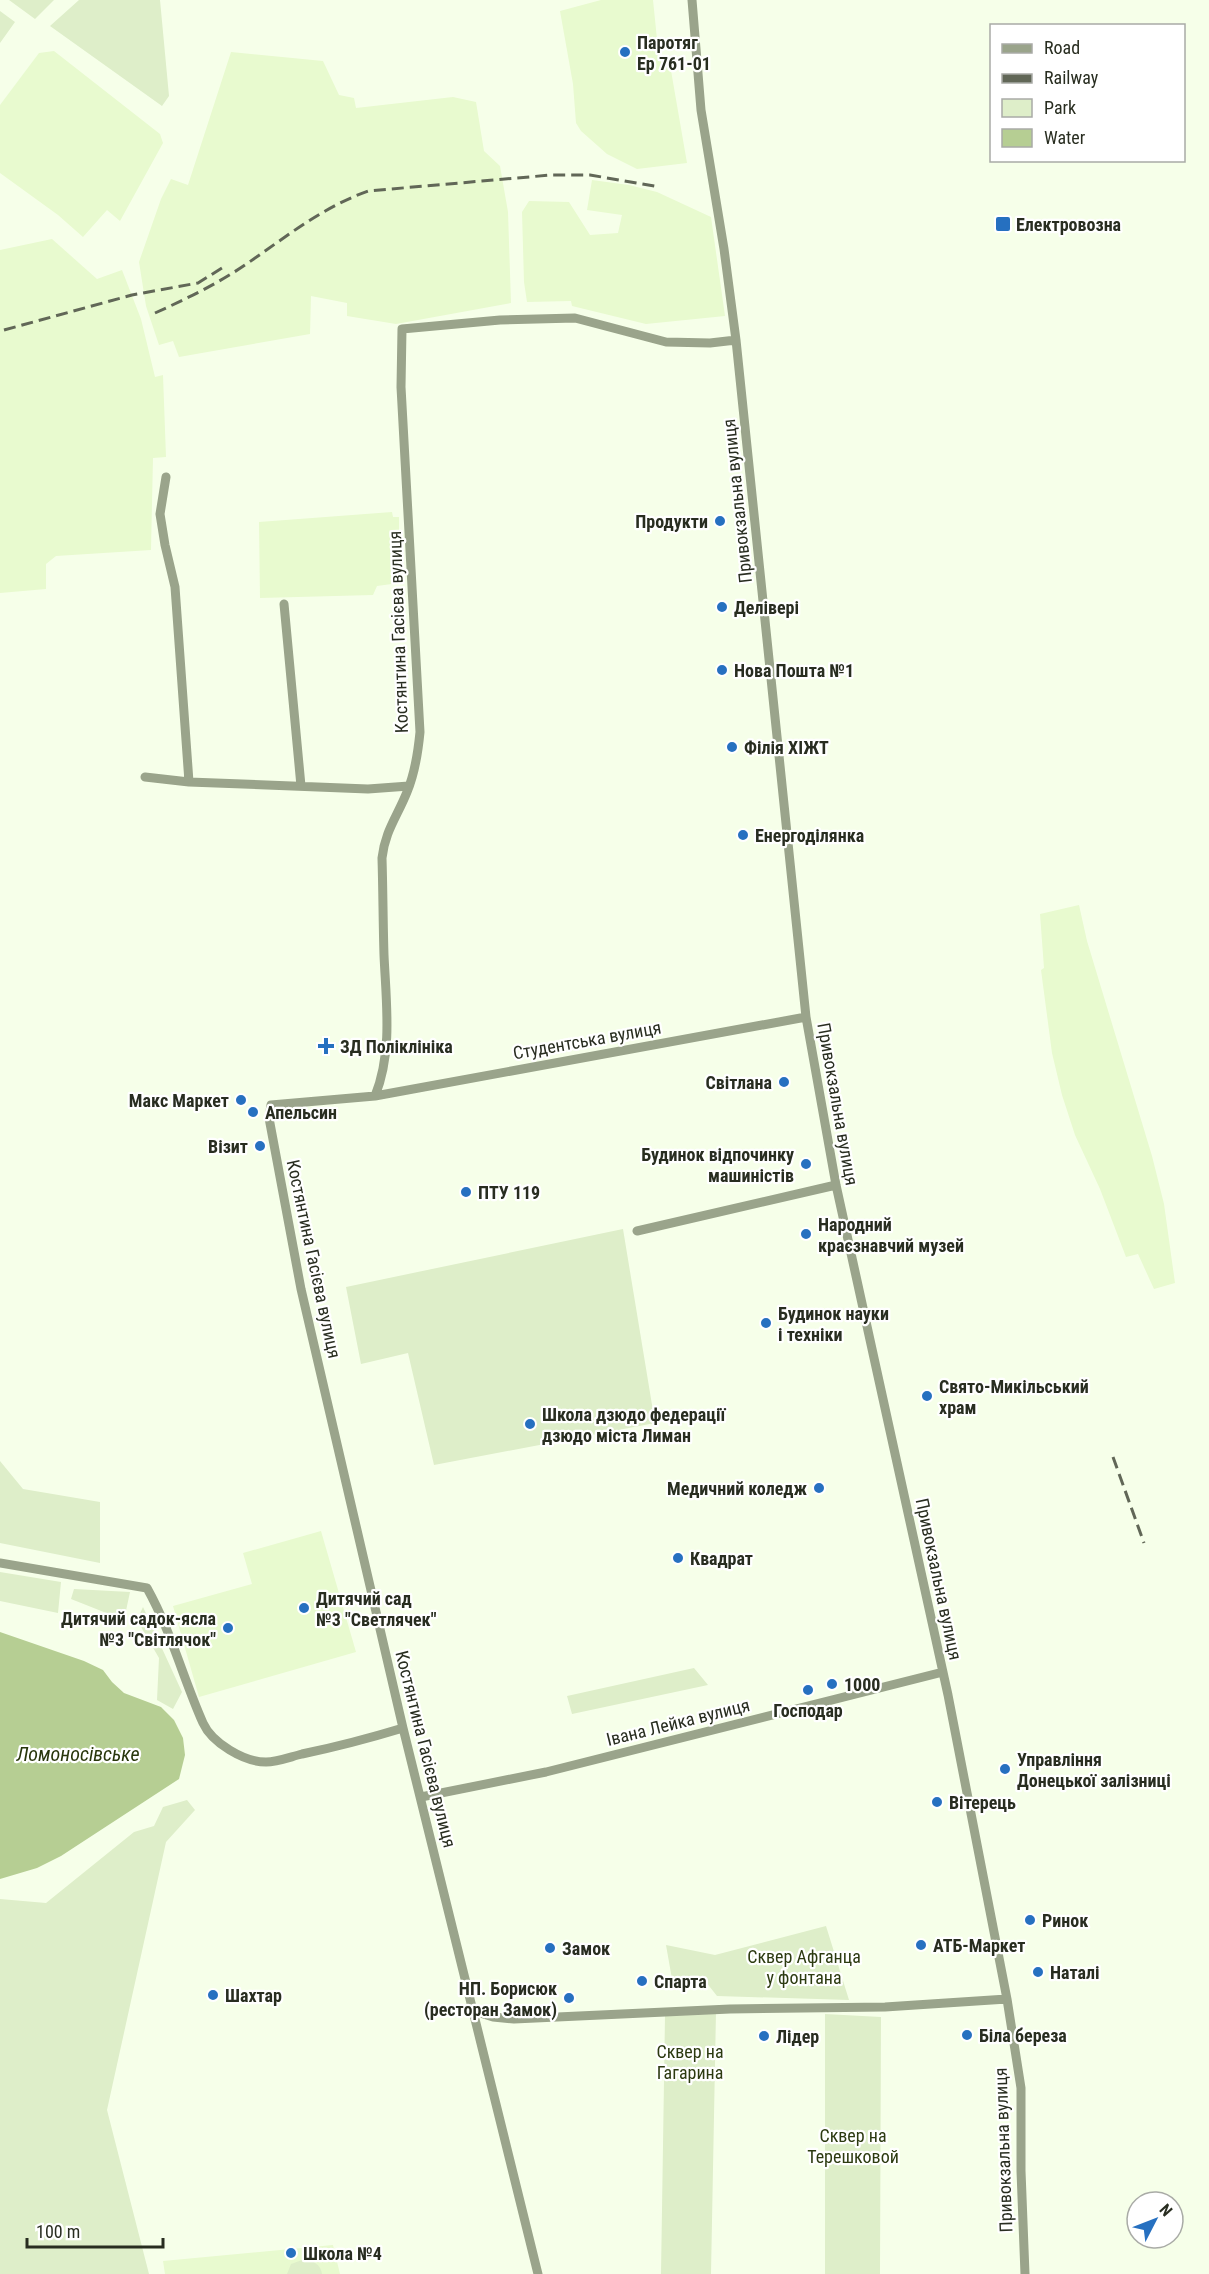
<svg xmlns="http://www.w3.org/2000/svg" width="1209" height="2274" font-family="'Roboto Condensed',sans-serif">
	<rect width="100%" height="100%" fill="#f6ffe9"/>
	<!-- built -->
	<path fill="#e8facf" d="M 601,0 L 653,0 L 659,59 L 669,59 L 687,163 L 637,169 L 607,154 L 581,131 L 576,123 L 573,84 L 560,11 Z
		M 54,51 L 160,134 L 163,143 L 120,221 L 107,210 L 83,237 L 58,215 L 0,173 L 0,105 L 39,53 Z
		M 231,52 L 323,61 L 339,95 L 354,98 L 356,108 L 453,97 L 476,102 L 484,151 L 500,166 L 508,212 L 511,303 L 396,324 L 347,316 L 347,303 L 311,296 L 310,334 L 179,357 L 173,341 L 159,345 L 146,306 L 139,262 L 161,199 L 171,179 L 188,185 Z
		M 592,180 L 629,185 L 657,192 L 711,217 L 725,316 L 646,324 L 572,306 L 571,301 L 527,302 L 524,282 L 522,212 L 529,201 L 569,202 L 590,235 L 618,233 L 622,215 L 587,210 Z
		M 52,239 L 97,279 L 122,270 L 141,319 L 155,377 L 163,375 L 166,457 L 153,458 L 151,550 L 56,556 L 46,564 L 46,589 L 0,593 L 0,250 Z
		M 392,512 L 393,517 L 399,517 L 399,583 L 377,586 L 373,595 L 260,598 L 259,522 Z
		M 1079,905 L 1087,941 L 1152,1156 L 1164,1204 L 1175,1283 L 1154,1289 L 1138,1254 L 1126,1257 L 1100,1189 L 1075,1135 L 1062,1095 L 1052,1053 L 1041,970 L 1044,968 L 1040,914 Z
		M 321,1531 L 356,1652 L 199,1697 L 173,1606 L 252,1584 L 243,1553 Z
		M 333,2245 L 340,2274 L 165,2274 L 163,2261 Z"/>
	<!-- green -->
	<path fill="#deeec9" d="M 9,0 L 54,0 L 35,19 Z
		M 79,0 L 160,0 L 169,96 L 162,106 L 50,26 Z
		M 0,11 L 15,22 L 0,43 Z
		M 623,1229 L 655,1423 L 434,1465 L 408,1353 L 361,1364 L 346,1287 Z
		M 0,1461 L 23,1489 L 100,1502 L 100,1563 L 0,1543 Z
		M 0,1572 L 61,1582 L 58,1613 L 0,1601 Z
		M 74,1589 L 130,1592 L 124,1620 L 71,1599 Z
		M 143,1607 L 182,1692 L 173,1709 L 157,1700 L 159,1658 L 137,1620 Z
		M 694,1668 L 708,1685 L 572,1714 L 567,1696 Z
		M 187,1800 L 195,1810 L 166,1842 L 107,2110 L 149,2274 L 0,2274 L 0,1899 L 46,1903 L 134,1832 L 154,1826 L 163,1807 Z
		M 826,1926 L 849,2000 L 717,1996 L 702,1977 L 672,1979 L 666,1945 L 715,1955 Z
		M 716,2011 L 711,2274 L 661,2274 L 665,2016 Z
		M 825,2014 L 881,2017 L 880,2274 L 825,2274 Z
		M 305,2259 C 314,2261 321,2265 322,2274 L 287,2274 L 291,2264 Z"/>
	<!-- water -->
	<path fill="#b6ce93" d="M 0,1632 L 84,1661 L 103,1670 L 112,1682 L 124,1693 L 161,1707 L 174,1720 L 183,1738 L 185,1755 L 179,1779 L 61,1856 L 37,1868 L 0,1879 Z"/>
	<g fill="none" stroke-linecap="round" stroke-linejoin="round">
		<!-- street -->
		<path stroke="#9aa48b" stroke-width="9" d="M 692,0 L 701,110 L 724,249 L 736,340 L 806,1017 L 836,1185 L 948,1695 L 1007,1999 L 1021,2088 L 1021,2171 L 1025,2274
			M 166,477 L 160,514 L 165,545 L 175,587 L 189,782
			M 284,604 L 301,786
			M 145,777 L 189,782 L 368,789 L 409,786
			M 375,1096 L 806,1017
			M 637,1231 L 836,1185
			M 0,1563 L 147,1588 C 171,1631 183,1678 203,1723 C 212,1743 244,1762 266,1762 C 277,1762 290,1757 302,1754 C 336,1747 370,1738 403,1728
			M 421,1797 L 546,1772 L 943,1672
			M 474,2011 L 493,2017 L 514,2019 L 730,2009 L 885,2007 L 1007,1999
			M 538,2274 L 403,1728 L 301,1289 L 269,1118 L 271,1105 L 375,1096 C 393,1052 386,1001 384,955 C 383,923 383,891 382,858 C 385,831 397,817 407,792 C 415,773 418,753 420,732 L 401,387 L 402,329 L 500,320 L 575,318 L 666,342 L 710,343 L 736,340"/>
		<!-- rail -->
		<path stroke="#616757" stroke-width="3" stroke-dasharray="12 6" stroke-linecap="butt" d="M 155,313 C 186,299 217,284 245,265 C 286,237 321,208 368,191 L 551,175 L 590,175 L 660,187
			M 4,330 L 132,295 L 198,283 L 222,268
			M 1113,1457 L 1144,1543"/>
	</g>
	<!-- markers -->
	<g fill="#2670c0" stroke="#fff" stroke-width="2">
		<circle cx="625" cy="52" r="6"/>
		<rect x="995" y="216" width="16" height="16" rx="3"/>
		<circle cx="720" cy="521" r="6"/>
		<circle cx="722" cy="607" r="6"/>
		<circle cx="722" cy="670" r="6"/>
		<circle cx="732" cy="747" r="6"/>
		<circle cx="743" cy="835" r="6"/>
		<path d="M323 1037h6v6h6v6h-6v6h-6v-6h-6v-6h6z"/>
		<circle cx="784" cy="1082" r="6"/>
		<circle cx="241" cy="1100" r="6"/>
		<circle cx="253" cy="1112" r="6"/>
		<circle cx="260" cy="1146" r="6"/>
		<circle cx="806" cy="1164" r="6"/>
		<circle cx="466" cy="1192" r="6"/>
		<circle cx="806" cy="1234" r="6"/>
		<circle cx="766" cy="1323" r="6"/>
		<circle cx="927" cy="1396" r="6"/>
		<circle cx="530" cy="1424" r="6"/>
		<circle cx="819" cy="1488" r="6"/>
		<circle cx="678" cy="1558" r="6"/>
		<circle cx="304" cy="1608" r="6"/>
		<circle cx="228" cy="1628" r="6"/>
		<circle cx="832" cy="1684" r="6"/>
		<circle cx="808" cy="1690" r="6"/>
		<circle cx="1005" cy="1769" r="6"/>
		<circle cx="937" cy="1802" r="6"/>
		<circle cx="1030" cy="1920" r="6"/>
		<circle cx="921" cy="1945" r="6"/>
		<circle cx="550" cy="1948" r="6"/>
		<circle cx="1038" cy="1972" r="6"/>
		<circle cx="642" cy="1981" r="6"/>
		<circle cx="213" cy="1995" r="6"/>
		<circle cx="569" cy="1998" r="6"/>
		<circle cx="967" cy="2035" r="6"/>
		<circle cx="764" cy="2036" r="6"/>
		<circle cx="291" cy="2253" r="6"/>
	</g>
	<g text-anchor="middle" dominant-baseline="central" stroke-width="4.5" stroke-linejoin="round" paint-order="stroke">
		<!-- poi labels -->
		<g font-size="18" font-weight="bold" fill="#282d20" stroke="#fff" text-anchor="start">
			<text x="637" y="42">Паротяг<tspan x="637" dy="21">Ер 761-01</tspan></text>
			<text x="1016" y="224">Електровозна</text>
			<text x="708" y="521" text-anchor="end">Продукти</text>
			<text x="734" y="607">Делівері</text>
			<text x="734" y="670">Нова Пошта №1</text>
			<text x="744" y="747">Філія ХІЖТ</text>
			<text x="755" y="835">Енергоділянка</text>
			<text x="340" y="1046">ЗД Поліклініка</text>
			<text x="772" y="1082" text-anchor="end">Світлана</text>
			<text x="229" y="1100" text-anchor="end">Макс Маркет</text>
			<text x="265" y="1112">Апельсин</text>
			<text x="248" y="1146" text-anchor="end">Візит</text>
			<text x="794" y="1154" text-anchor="end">Будинок відпочинку<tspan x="794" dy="21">машиністів</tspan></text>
			<text x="478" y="1192">ПТУ 119</text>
			<text x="818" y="1224">Народний<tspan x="818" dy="21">краєзнавчий музей</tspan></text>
			<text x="778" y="1313">Будинок науки<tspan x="778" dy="21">і техніки</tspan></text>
			<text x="939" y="1386">Свято-Микільський<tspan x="939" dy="21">храм</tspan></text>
			<text x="542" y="1414">Школа дзюдо федерації<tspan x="542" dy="21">дзюдо міста Лиман</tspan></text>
			<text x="807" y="1488" text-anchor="end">Медичний коледж</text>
			<text x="690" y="1558">Квадрат</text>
			<text x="316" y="1598">Дитячий сад<tspan x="316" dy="21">№3 "Светлячек"</tspan></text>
			<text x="216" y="1618" text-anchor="end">Дитячий садок-ясла<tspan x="216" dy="21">№3 "Світлячок"</tspan></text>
			<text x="844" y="1684">1000</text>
			<text x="808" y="1710" text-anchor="middle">Господар</text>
			<text x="1017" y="1759">Управління<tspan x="1017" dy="21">Донецької залізниці</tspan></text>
			<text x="949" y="1802">Вітерець</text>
			<text x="1042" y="1920">Ринок</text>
			<text x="933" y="1945">АТБ-Маркет</text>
			<text x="562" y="1948">Замок</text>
			<text x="1050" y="1972">Наталі</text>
			<text x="654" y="1981">Спарта</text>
			<text x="557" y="1988" text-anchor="end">НП. Борисюк<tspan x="557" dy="21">(ресторан Замок)</tspan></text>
			<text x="225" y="1995">Шахтар</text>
			<text x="979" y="2035">Біла береза</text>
			<text x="776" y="2036">Лідер</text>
			<text x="303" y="2253">Школа №4</text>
		</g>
		<!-- street labels -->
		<g font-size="18" fill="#282d20" stroke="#fff">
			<text transform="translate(737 501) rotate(-96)">Привокзальна вулиця</text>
			<text transform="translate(398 632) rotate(-92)">Костянтина Гасієва вулиця</text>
			<text transform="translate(587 1040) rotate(-10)">Студентська вулиця</text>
			<text transform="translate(838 1104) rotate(80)">Привокзальна вулиця</text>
			<text transform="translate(314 1259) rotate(78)">Костянтина Гасієва вулиця</text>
			<text transform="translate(939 1579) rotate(78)">Привокзальна вулиця</text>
			<text transform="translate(678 1722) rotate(-14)">Івана Лейка вулиця</text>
			<text transform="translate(426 1749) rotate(76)">Костянтина Гасієва вулиця</text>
			<text transform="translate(1003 2150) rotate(-92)">Привокзальна вулиця</text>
		</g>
		<!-- park labels -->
		<g font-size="18" fill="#2c3a10" stroke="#fff">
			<text x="804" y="1956">Сквер Афганца<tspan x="804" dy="21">у фонтана</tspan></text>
			<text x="690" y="2051">Сквер на<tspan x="690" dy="21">Гагарина</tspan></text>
			<text x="853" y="2135">Сквер на<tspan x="853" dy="21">Терешковой</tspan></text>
		</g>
		<!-- water labels -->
		<g font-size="20" font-style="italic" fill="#28360b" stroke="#fff">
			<text x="78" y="1754">Ломоносівське</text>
		</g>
	</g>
	<!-- legend -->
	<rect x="990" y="24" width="195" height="138" fill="#ffffff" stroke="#a9aba6" stroke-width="1.5"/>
	<rect x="1002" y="44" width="30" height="9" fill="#9aa48b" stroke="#a9aba6" stroke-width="1.5"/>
	<text x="1044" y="54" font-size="18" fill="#282d20">Road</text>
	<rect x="1002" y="74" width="30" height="9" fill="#616757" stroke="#a9aba6" stroke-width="1.5"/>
	<text x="1044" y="84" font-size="18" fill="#282d20">Railway</text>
	<rect x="1002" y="99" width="30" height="18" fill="#deeec9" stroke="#a9aba6" stroke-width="1.5"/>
	<text x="1044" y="114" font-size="18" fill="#282d20">Park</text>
	<rect x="1002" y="129" width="30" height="18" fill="#b6ce93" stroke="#a9aba6" stroke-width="1.5"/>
	<text x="1044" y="144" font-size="18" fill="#282d20">Water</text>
	<!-- north arrow -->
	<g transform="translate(1155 2220) rotate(48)"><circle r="28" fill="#ffffff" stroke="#a9aba6" stroke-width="1.5"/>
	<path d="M0-4.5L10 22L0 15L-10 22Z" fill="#2670c0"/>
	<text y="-9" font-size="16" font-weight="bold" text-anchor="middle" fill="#282d20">N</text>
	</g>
	<!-- scale -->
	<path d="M27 2238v9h136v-9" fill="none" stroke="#282d20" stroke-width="3"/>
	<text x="36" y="2238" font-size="18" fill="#282d20" stroke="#ffffff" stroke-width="4.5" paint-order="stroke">100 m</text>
</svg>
